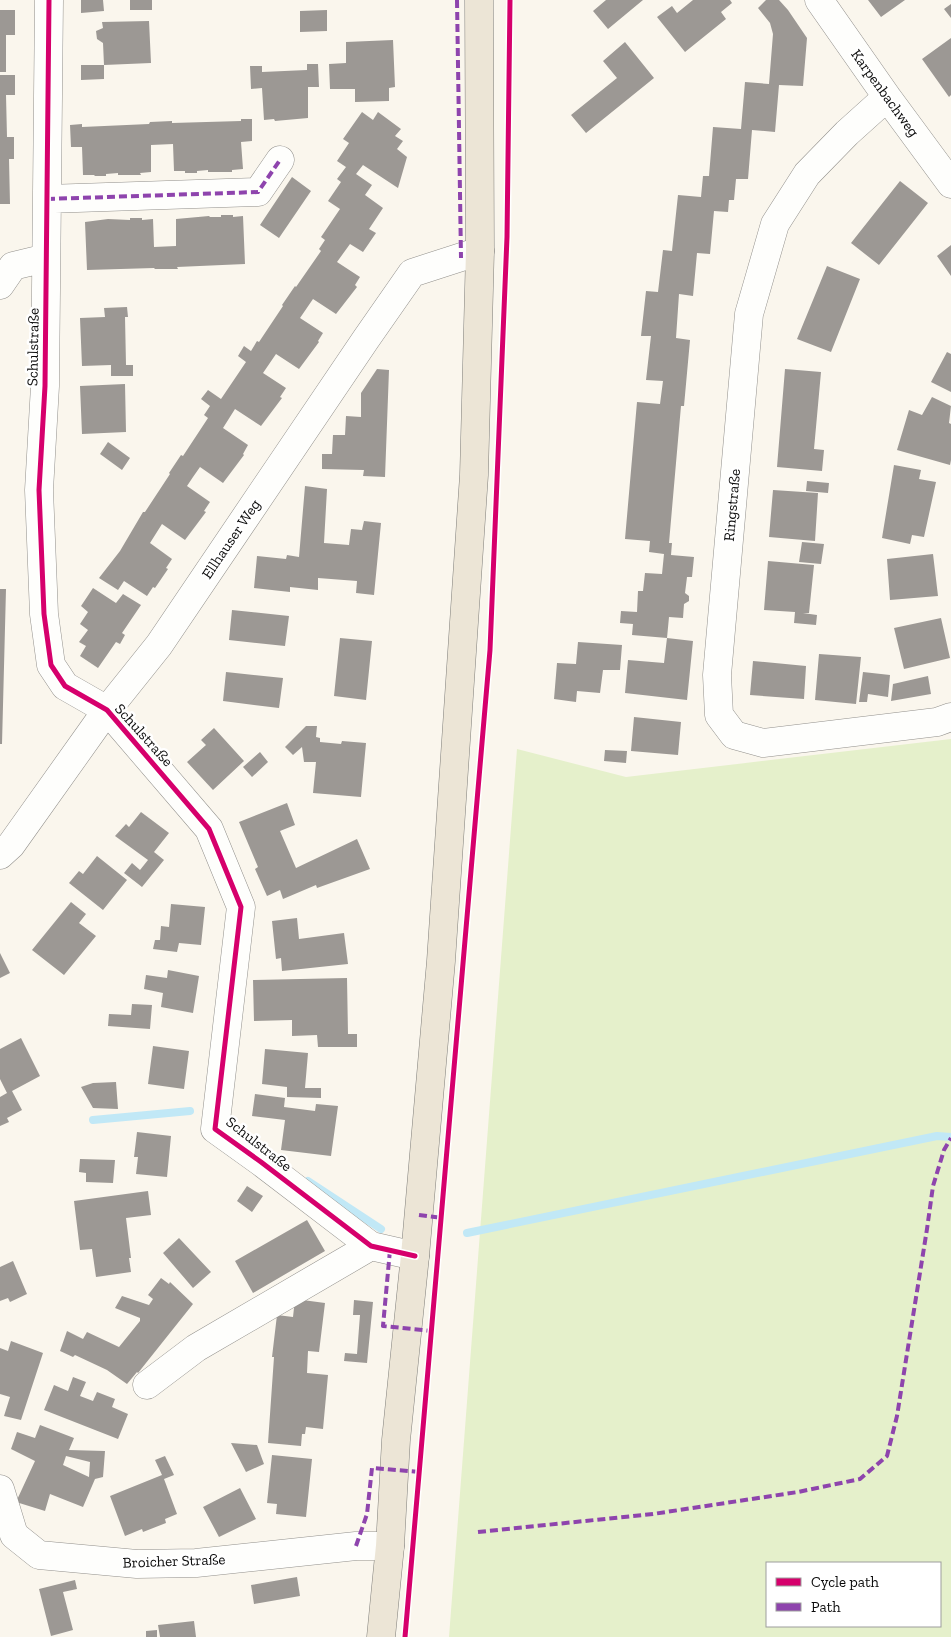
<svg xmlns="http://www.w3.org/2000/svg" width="951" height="1637" font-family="'Zilla Slab',serif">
	<rect width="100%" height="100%" fill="#faf6ed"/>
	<!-- green -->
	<path fill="#e5f0cb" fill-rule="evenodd" d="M 951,739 L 951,1637 L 449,1637 L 517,749 L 626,777 ZM 767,1563 L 940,1563 L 940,1626 L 767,1626 Z"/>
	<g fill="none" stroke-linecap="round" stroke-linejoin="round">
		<!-- stream -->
		<path stroke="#c1e8f6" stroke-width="8" d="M 93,1120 L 190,1111
			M 308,1181 L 381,1229
			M 467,1233 L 937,1136 L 951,1137"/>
	</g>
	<!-- building -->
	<path fill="#9c9894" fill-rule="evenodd" d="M 81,0 L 103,0 L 104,11 L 81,13 Z
		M 130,0 L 152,0 L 152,10 L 130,10 Z
		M 606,0 L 643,0 L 608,29 L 593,11 Z
		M 693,0 L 730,0 L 732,3 L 721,12 L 726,19 L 685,52 L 657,17 L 672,6 L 677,13 Z
		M 766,0 L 779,0 L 788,10 L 807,38 L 803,86 L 779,85 L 775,132 L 752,130 L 748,179 L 736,179 L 734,200 L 729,200 L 728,212 L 714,211 L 710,254 L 697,253 L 693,296 L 679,294 L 676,338 L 690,340 L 684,406 L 681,406 L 669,543 L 672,543 L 671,555 L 694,557 L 692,577 L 687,577 L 685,593 L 689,596 L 689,601 L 684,604 L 683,618 L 669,617 L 667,638 L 632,635 L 633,624 L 620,623 L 621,611 L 637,612 L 638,591 L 643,591 L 645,573 L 662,574 L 664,554 L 649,552 L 650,541 L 625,539 L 637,402 L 660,404 L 663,381 L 646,380 L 651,336 L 641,336 L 646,291 L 658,292 L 663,250 L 672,251 L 678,195 L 701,197 L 703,176 L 709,176 L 713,127 L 741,129 L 745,82 L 769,84 L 773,34 L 770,23 L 758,8 Z
		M 868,0 L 905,0 L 881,17 Z
		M 951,4 L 951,18 L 944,9 Z
		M 0,10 L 15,10 L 15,35 L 6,35 L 6,72 L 0,72 Z
		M 327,10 L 327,31 L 300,32 L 300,11 Z
		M 149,21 L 151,63 L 104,65 L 104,79 L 81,80 L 81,65 L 104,65 L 103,43 L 97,39 L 96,31 L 103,28 L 102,22 Z
		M 951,38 L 951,95 L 949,97 L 922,59 Z
		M 393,40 L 395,87 L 389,88 L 389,101 L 355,102 L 355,89 L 330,89 L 329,64 L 346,63 L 346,42 Z
		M 625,42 L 654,78 L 586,133 L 571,115 L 617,78 L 603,61 Z
		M 307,64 L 318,64 L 319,87 L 308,87 L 308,118 L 275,121 L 274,119 L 264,120 L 262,88 L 251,89 L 250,66 L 262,66 L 262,72 L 307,70 Z
		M 0,75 L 15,75 L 15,95 L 6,95 L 7,137 L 14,137 L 14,159 L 9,159 L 10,204 L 0,204 Z
		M 362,112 L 373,120 L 378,112 L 401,129 L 395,136 L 403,141 L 397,149 L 407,157 L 398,188 L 363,165 L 356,174 L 372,185 L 365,195 L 383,208 L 369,229 L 376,233 L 363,252 L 350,244 L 337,262 L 360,277 L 355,285 L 357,287 L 336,314 L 313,299 L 300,318 L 323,333 L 318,341 L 319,342 L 299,369 L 276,354 L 263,373 L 286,388 L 280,397 L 282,398 L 261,426 L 235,409 L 223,428 L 248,445 L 243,454 L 244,455 L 223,483 L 200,467 L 193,477 L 187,486 L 210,502 L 204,511 L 206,512 L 185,540 L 162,524 L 150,543 L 172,559 L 166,568 L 168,569 L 155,588 L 153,587 L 147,596 L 124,581 L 118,590 L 99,578 L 120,551 L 143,512 L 145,512 L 170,474 L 169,473 L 181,455 L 183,456 L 208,418 L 204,415 L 210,406 L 201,399 L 208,390 L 221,399 L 246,362 L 238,356 L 244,346 L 251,351 L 257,341 L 259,342 L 283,306 L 282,305 L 295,286 L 296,287 L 321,251 L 319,249 L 325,240 L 321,237 L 340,209 L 328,201 L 341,182 L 337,179 L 346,167 L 337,161 L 349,143 L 343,139 Z
		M 241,119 L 252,119 L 252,141 L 241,142 L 243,169 L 232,170 L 232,172 L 208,172 L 208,170 L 197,171 L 197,173 L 185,173 L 185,171 L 174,171 L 173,144 L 151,145 L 151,172 L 140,173 L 141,175 L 118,175 L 118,173 L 106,174 L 106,176 L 95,176 L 94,175 L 83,175 L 82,147 L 71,147 L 70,125 L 82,124 L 82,127 L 149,124 L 150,122 L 172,121 L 172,123 L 241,121 Z
		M 292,177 L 311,191 L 279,238 L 260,225 Z
		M 900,181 L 928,203 L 879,265 L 851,243 Z
		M 221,215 L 233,215 L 233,217 L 243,216 L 245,264 L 177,267 L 178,269 L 155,269 L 154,268 L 87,270 L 85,222 L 108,219 L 130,220 L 130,218 L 142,218 L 142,220 L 153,219 L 154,247 L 176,246 L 176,219 L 209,216 L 210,217 L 221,217 Z
		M 951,245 L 951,276 L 937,256 Z
		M 827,266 L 860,279 L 831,352 L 797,339 Z
		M 127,307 L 128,317 L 125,317 L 126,365 L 133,365 L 133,376 L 111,376 L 111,365 L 82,366 L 80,318 L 105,317 L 104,308 Z
		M 947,352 L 951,354 L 951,392 L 931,382 Z
		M 377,369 L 389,370 L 385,477 L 363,476 L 364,470 L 322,469 L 322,454 L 332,454 L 333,435 L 345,435 L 346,416 L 361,417 L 361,393 Z
		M 785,369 L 821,372 L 814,449 L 824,450 L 822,471 L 777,467 Z
		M 125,384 L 126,432 L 82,434 L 80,386 Z
		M 932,397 L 951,406 L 949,423 L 951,424 L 951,460 L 950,465 L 897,450 L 909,410 L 922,415 Z
		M 108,442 L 130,458 L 122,470 L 100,454 Z
		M 894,465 L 921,470 L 919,479 L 936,482 L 924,537 L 912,535 L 910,544 L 882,538 Z
		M 807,481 L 829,483 L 828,493 L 806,491 Z
		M 305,486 L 327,489 L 324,543 L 349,545 L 351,529 L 362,530 L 364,521 L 381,523 L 374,595 L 356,593 L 357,581 L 318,578 L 318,590 L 290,587 L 290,592 L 254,588 L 257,556 L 286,559 L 287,555 L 299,557 Z
		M 773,490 L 818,493 L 815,541 L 769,537 Z
		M 802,542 L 824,544 L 821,564 L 799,562 Z
		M 933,554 L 938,596 L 890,600 L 887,559 Z
		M 768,561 L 814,565 L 809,613 L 803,613 L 817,615 L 816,625 L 794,623 L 795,612 L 764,610 Z
		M 93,588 L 116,603 L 123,594 L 141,605 L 122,633 L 125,635 L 120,644 L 116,642 L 98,668 L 80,656 L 86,646 L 79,642 L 88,630 L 80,624 L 88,612 L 81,606 Z
		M 0,589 L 6,589 L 2,744 L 0,744 Z
		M 232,610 L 289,616 L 285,646 L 229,640 Z
		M 941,618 L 950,658 L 904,669 L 894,628 Z
		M 340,638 L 372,641 L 366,700 L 334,696 Z
		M 667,638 L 693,641 L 687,700 L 625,693 L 628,660 L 664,663 Z
		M 578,642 L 622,645 L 620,670 L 603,670 L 600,693 L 577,691 L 576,702 L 554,699 L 557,663 L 576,664 Z
		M 819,654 L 861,657 L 856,704 L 815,700 Z
		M 753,661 L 806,666 L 804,699 L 750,695 Z
		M 226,672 L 283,678 L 279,708 L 223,701 Z
		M 863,672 L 890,675 L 888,697 L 868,694 L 867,702 L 859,702 Z
		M 928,676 L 931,694 L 891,701 L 893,684 Z
		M 634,717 L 681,722 L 678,755 L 631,751 Z
		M 306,726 L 317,726 L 316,737 L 320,738 L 320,742 L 341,744 L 342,741 L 366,743 L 361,797 L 313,793 L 316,762 L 304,762 L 302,747 L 293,755 L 285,747 Z
		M 214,728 L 244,761 L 213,790 L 187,762 L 206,745 L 201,740 Z
		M 605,750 L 627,751 L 626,763 L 604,761 Z
		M 260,752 L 268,762 L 252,777 L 243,767 Z
		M 287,803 L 295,825 L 280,831 L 296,868 L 357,839 L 370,869 L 317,888 L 316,885 L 283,899 L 280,890 L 267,896 L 255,869 L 258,867 L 239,822 Z
		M 141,812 L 169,833 L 154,852 L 164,860 L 142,887 L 124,873 L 132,863 L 140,870 L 148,860 L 115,836 L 126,824 L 129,827 Z
		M 97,856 L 127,880 L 103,910 L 69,883 L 79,871 L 83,874 Z
		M 71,902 L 86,914 L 79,923 L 96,936 L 64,975 L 32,950 Z
		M 171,904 L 205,907 L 201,945 L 179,943 L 177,952 L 153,949 L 155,940 L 160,940 L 161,926 L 169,927 Z
		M 297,918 L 299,939 L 344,933 L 348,964 L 282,971 L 281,958 L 276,959 L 272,921 Z
		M 0,953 L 10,973 L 0,978 Z
		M 168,970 L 199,976 L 193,1013 L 161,1007 L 163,993 L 144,989 L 146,975 L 167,978 Z
		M 347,978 L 348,1034 L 357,1034 L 357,1047 L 318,1047 L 317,1035 L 292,1036 L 292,1020 L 254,1021 L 253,980 Z
		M 132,1004 L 152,1005 L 150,1029 L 108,1026 L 109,1014 L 131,1015 Z
		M 21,1038 L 40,1076 L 12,1091 L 22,1110 L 7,1118 L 9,1122 L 0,1126 L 0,1097 L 7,1093 L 0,1079 L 0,1049 Z
		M 153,1046 L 189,1051 L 184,1089 L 148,1084 Z
		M 265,1049 L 308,1053 L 305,1088 L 321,1088 L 321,1098 L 287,1097 L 287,1087 L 262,1084 Z
		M 116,1082 L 118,1109 L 93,1108 L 81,1087 L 93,1083 Z
		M 255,1094 L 285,1098 L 284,1107 L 315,1111 L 316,1104 L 338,1106 L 331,1156 L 281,1150 L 285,1120 L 252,1116 Z
		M 137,1132 L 171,1136 L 167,1177 L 136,1174 L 138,1157 L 134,1157 Z
		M 80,1159 L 115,1160 L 113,1183 L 86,1182 L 86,1173 L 79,1172 Z
		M 247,1186 L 263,1196 L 252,1212 L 237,1201 Z
		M 148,1191 L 151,1215 L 126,1218 L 131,1258 L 129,1258 L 131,1272 L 96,1277 L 92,1249 L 80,1250 L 74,1201 Z
		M 307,1220 L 325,1251 L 253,1293 L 235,1261 Z
		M 179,1238 L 211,1272 L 193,1288 L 163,1253 Z
		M 13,1261 L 27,1294 L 10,1302 L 8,1298 L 0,1301 L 0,1267 Z
		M 161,1278 L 169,1284 L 170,1282 L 193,1304 L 138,1373 L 137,1372 L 127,1384 L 107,1370 L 75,1355 L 73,1357 L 60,1351 L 67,1331 L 83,1339 L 87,1332 L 119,1347 L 140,1321 L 140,1318 L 115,1308 L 122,1296 L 149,1305 L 153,1299 L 148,1295 Z
		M 295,1299 L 325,1303 L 319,1352 L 308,1351 L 307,1373 L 328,1375 L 323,1429 L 306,1427 L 305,1434 L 302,1434 L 301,1446 L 268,1443 L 274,1357 L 272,1357 L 277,1315 L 293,1317 Z
		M 354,1300 L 373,1302 L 367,1363 L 344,1361 L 345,1353 L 357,1354 L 360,1315 L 353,1315 Z
		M 11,1341 L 43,1353 L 21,1420 L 4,1416 L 10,1397 L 0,1394 L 0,1348 L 8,1351 Z
		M 73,1377 L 86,1382 L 80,1396 L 93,1401 L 97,1392 L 115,1399 L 112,1407 L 128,1414 L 118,1439 L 44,1410 L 54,1385 L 68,1391 Z
		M 40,1425 L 74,1438 L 69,1450 L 105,1451 L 103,1477 L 95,1479 L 83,1507 L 50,1494 L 45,1511 L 16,1502 L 35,1461 L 11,1449 L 17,1432 L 35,1438 ZM 66,1456 L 90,1462 L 89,1477 L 63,1465 Z
		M 231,1443 L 257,1445 L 264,1464 L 246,1472 Z
		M 272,1455 L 312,1459 L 306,1517 L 276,1514 L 277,1504 L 267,1503 Z
		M 165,1456 L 174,1475 L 164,1479 L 177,1514 L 165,1519 L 166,1523 L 143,1532 L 142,1529 L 125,1536 L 110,1496 L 162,1475 L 155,1460 Z
		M 240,1488 L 256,1519 L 219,1537 L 203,1507 Z
		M 297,1577 L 300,1596 L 254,1604 L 251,1585 Z
		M 75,1580 L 77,1589 L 63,1592 L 73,1630 L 51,1636 L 39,1589 Z
		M 194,1621 L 196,1637 L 160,1637 L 158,1625 Z
		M 157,1630 L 157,1637 L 146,1637 L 146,1631 Z"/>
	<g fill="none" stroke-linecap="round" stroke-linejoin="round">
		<!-- minor casing -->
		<g stroke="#92908c" stroke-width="29">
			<path id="minor" d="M 49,0 L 45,386 L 39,490 L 44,614 L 51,665 L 65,686 L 107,710 L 209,829 L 241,907 L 215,1129 L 261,1162 L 371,1246 L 415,1256
				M 819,0 L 887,97 L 951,184
				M 887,97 L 847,133 L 807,174 L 775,224 L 749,314 L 717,675 L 719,715 L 734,735 L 763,743 L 937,722 L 951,717
				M 47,199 L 258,192 L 280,160
				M 0,285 L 13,266 L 46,258
				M 0,855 L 11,845 L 107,710 L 159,645 L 366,339 L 412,273 L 480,251
				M 147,1385 L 196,1348 L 371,1246
				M 0,1489 L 14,1535 L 39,1555 L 137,1564 L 196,1563 L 356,1546 L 390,1546"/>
		</g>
		<!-- primary casing -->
		<g stroke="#7f7e7a" stroke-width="29">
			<path id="primary" d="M 381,1637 L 390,1546 L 396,1440 L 415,1256 L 441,961 L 474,475 L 480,251 L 479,0"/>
		</g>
		<!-- minor -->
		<use href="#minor" stroke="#fefefc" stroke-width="28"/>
		<!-- primary -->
		<use href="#primary" stroke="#ece5d6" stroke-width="28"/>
		<!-- quiet -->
		<path stroke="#8e44ad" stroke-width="4" stroke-dasharray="8 4" stroke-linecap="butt" d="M 457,0 L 461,258
			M 47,199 L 258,192 L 280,160
			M 419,1215 L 442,1218
			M 390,1250 L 383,1326 L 432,1331
			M 478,1532 L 653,1514 L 798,1492 L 860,1479 L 887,1456 L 897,1416 L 927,1229 L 933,1186 L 944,1150 L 951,1138
			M 356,1546 L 367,1514 L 372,1468 L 420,1472"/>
		<!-- cycleway casing -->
		<g stroke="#fff" stroke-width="8">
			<path id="cycleway" d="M 49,0 L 45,386 L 39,490 L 44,614 L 51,665 L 65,686 L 107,710 L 209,829 L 241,907 L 215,1129 L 261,1162 L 371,1246 L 415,1256
				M 405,1637 L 490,650 L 507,237 L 510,0"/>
		</g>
		<!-- cycleway -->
		<use href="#cycleway" stroke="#d6006c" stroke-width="5"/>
	</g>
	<g text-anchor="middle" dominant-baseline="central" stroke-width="5" stroke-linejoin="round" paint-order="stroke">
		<!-- street labels -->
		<g font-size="15" fill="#0a0a0a" stroke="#fff">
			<text transform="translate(885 93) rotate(54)">Karpenbachweg</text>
			<text transform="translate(33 347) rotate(-89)">Schulstraße</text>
			<text transform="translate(732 505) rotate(-85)">Ringstraße</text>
			<text transform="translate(231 539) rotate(-56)">Ellhauser Weg</text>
			<text transform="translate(144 735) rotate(48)">Schulstraße</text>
			<text transform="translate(259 1144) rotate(38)">Schulstraße</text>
			<text transform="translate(174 1561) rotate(-2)">Broicher Straße</text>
		</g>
	</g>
	<!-- legend -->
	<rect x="766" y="1562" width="175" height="65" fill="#ffffff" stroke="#9d9d9d"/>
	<rect x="776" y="1578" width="25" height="8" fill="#d6006c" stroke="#9d9d9d"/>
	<text x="811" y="1587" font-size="15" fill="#0a0a0a">Cycle path</text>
	<rect x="776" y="1603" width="25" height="8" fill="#8e44ad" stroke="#9d9d9d"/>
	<text x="811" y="1612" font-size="15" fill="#0a0a0a">Path</text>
</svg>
